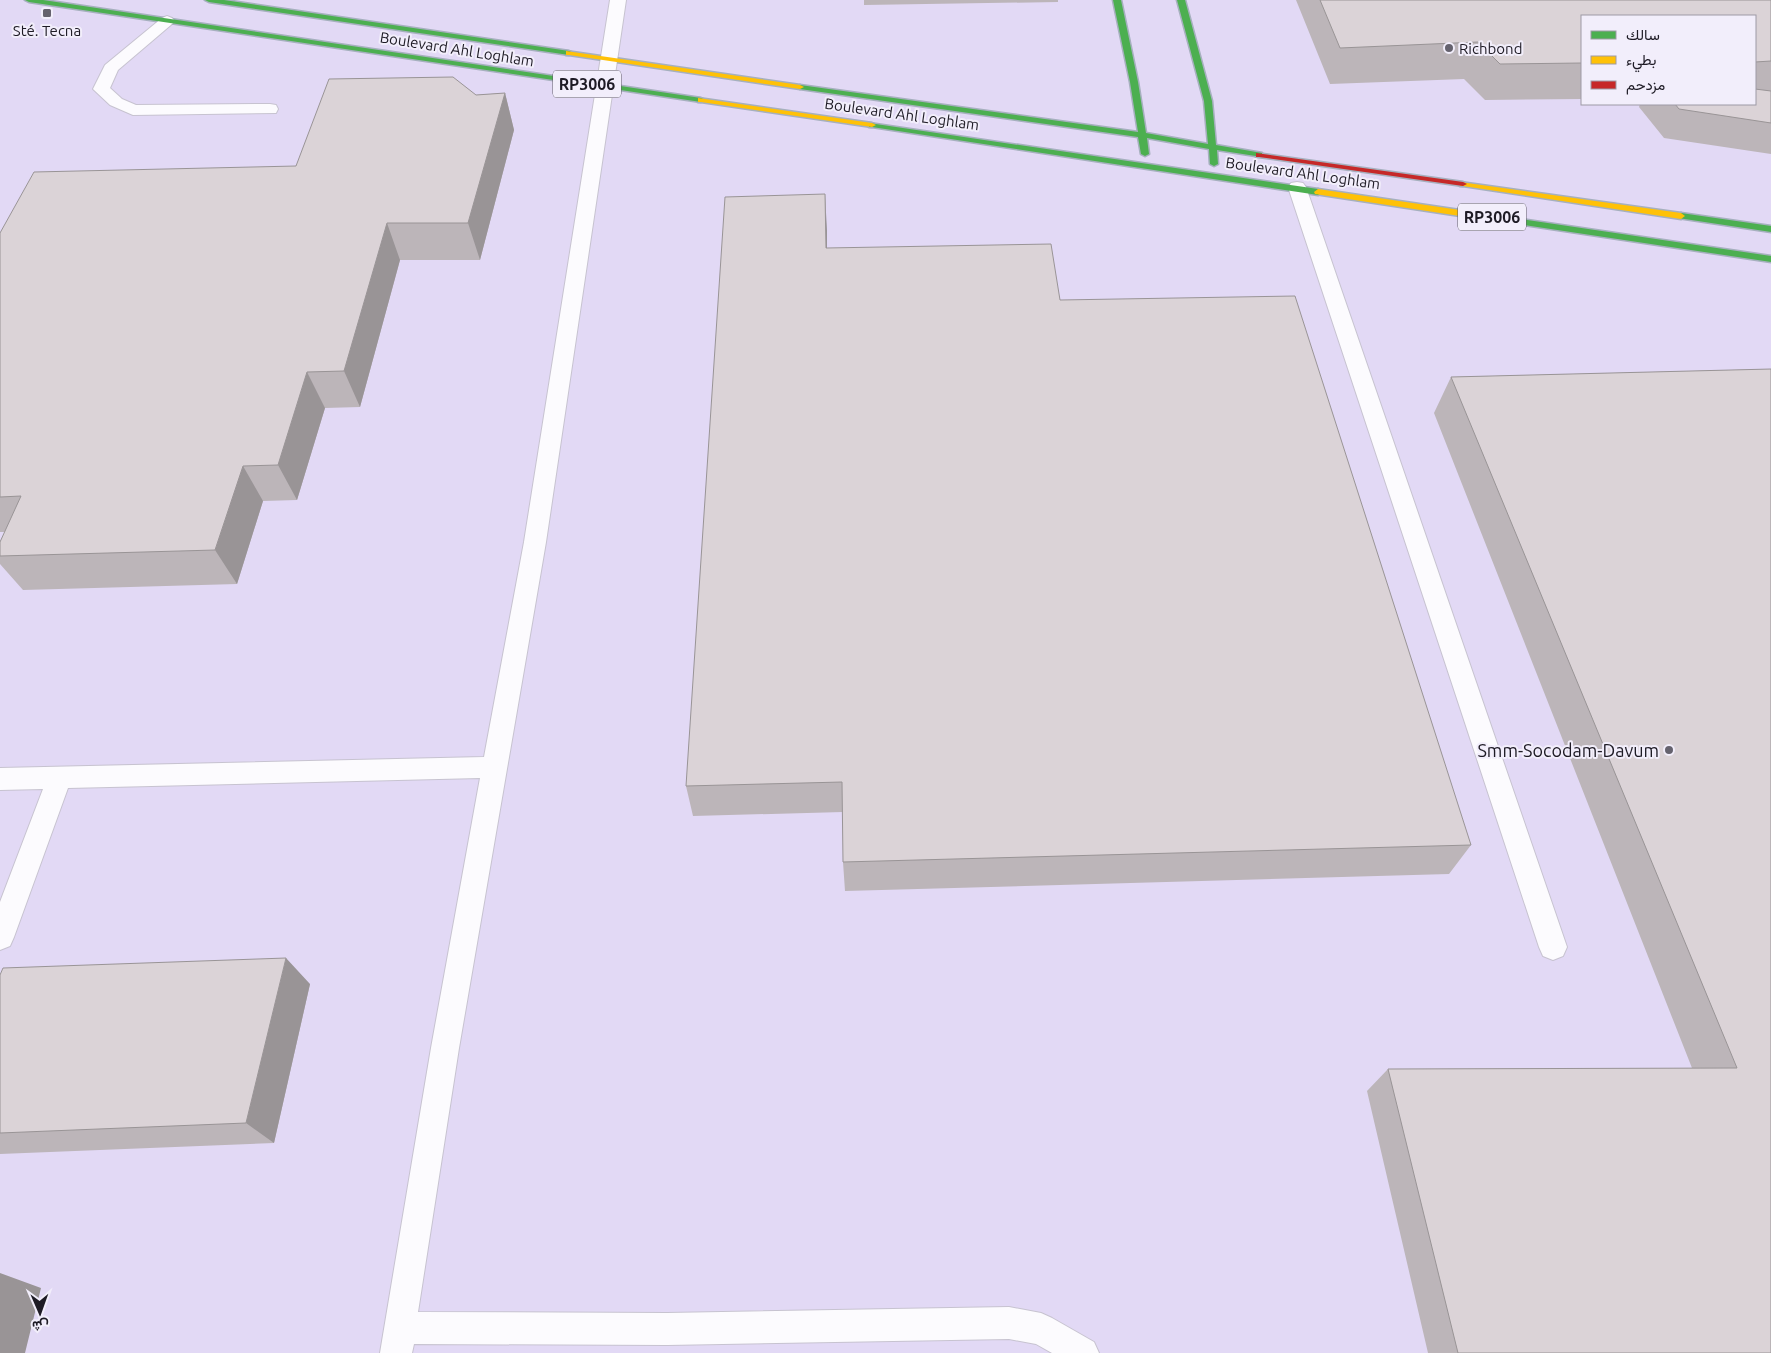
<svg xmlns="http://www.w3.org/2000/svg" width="1771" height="1353" font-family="Ubuntu,Vazirmatn,sans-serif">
	<rect width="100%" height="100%" fill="#eae5f5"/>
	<!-- built -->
	<path fill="#e2d9f5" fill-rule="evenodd" d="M 0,0 L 1771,0 L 1771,1353 L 0,1353 ZM 1582,16 L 1755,16 L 1755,104 L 1582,104 Z"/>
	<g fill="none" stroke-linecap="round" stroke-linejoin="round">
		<!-- lane casing -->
		<g stroke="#c7c3d0" stroke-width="2">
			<path id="lane" d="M 610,0 L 626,0 L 546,542 L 459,1048 L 418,1312 L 667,1313 L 1009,1307 L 1041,1313 L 1052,1318 L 1094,1342 L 1099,1353 L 1052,1353 L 1036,1344 L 1009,1339 L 667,1345 L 414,1344 L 412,1353 L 380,1353 L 431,1048 L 480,778 L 68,788 L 14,937 L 10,946 L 0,950 L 0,902 L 43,789 L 0,790 L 0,768 L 484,757 L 524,542 Z
				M 167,16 L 172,18 L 175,21 L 172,24 L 118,70 L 110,88 L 122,99 L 136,105 L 270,104 L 276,105 L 278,109 L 276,113 L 133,115 L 110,105 L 93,89 L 105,65 L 162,18 Z
				M 1297,182 L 1303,183 L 1306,187 L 1567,947 L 1563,956 L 1553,960 L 1543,956 L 1539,947 L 1288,187 L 1291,183 Z"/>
		</g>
		<!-- fast casing -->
		<g stroke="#a6b0be" stroke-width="3">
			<path id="fast" d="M 25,0 L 43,0 L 701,98 L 705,100 L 701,102 L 29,2 Z
				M 205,0 L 224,0 L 569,51 L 573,53 L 569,55 L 209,2 Z
				M 1113,0 L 1121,0 L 1138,82 L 1146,133 L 1208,144 L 1204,101 L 1177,0 L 1185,0 L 1212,101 L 1216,145 L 1262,153 L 1262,157 L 1217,150 L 1218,164 L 1214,166 L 1210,164 L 1209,149 L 1147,138 L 1149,154 L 1145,156 L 1141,154 L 1138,137 L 800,89 L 796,87 L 800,85 L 1138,132 L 1130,82 Z
				M 869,123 L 1318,189 L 1322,192 L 1318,195 L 872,127 L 869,127 Z
				M 1480,213 L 1771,256 L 1771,262 L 1477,218 L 1476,216 Z
				M 1681,213 L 1771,226 L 1771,232 L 1678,218 L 1677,216 Z"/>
		</g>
		<!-- slow casing -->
		<g stroke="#a6b0be" stroke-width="3">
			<path id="slow" d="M 566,51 L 800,85 L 804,87 L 800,89 L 569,55 L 566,55 Z
				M 698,98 L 872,123 L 876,125 L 872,127 L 701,102 L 698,102 Z
				M 1460,182 L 1681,213 L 1685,216 L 1681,219 L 1463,186 L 1460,186 Z
				M 1318,189 L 1480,213 L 1484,216 L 1480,219 L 1315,194 L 1314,192 Z"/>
		</g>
		<!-- jam casing -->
		<g stroke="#a6b0be" stroke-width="3">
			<path id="jam" d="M 1256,153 L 1463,182 L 1467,184 L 1463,186 L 1259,157 L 1256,157 Z"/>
		</g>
		<!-- lane -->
		<use href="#lane" fill="#fcfbfe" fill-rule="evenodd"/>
		<!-- fast -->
		<use href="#fast" fill="#4caf50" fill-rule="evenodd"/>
		<!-- slow -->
		<use href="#slow" fill="#ffc107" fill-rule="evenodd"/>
		<!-- jam -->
		<use href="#jam" fill="#c62828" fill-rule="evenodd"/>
	</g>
	<!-- wall -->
	<path fill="#bcb5b9" d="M 864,0 L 1058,0 L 1058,2 L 864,5 Z
		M 1296,0 L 1771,0 L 1771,154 L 1664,138 L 1639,107 L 1640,104 L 1755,104 L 1755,16 L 1582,16 L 1582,99 L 1485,100 L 1464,79 L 1330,84 Z
		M 505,93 L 514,130 L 480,260 L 400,260 L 360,407 L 325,408 L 297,500 L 263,501 L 237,584 L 23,590 L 0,564 L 0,542 L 5,532 L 0,532 L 0,233 L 296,166 L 476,95 Z
		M 825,194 L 827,248 L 1060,300 L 1471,845 L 1449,874 L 845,891 L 843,862 L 843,812 L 693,816 L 686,786 Z
		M 1771,369 L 1771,1353 L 1428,1353 L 1367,1091 L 1388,1069 L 1692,1068 L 1434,413 L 1451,377 Z
		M 0,975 L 310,984 L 274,1143 L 0,1154 Z"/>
	<!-- shaded-wall -->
	<path fill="#999496" d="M 505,93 L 514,130 L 480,260 L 468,223 Z
		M 825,194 L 827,231 L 827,285 L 826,248 Z
		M 387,223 L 400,260 L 360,407 L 344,371 Z
		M 307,372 L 325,408 L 297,500 L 278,465 Z
		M 243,466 L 263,501 L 237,584 L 215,550 Z
		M 286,958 L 310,984 L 274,1143 L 246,1123 Z
		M 0,1273 L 41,1288 L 25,1353 L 0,1353 Z"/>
	<!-- building -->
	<path fill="#dbd3d7" stroke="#999496" d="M 1320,0 L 1771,0 L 1771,61 L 1755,62 L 1755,16 L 1582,16 L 1582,63 L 1500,64 L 1478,42 L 1340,48 Z
		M 453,77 L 476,95 L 505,93 L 468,223 L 387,223 L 344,371 L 307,372 L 278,465 L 243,466 L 215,550 L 0,556 L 0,542 L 21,496 L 0,497 L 0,233 L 34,172 L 296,166 L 329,79 Z
		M 1755,89 L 1771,91 L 1771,123 L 1679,109 L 1675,104 L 1755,104 Z
		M 825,194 L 826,248 L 1051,244 L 1060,300 L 1295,296 L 1471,845 L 843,862 L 842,782 L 686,786 L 725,197 Z
		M 1771,369 L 1771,1353 L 1458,1353 L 1388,1069 L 1737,1068 L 1451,377 Z
		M 286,958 L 246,1123 L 0,1133 L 0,975 L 3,968 Z"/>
	<!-- markers -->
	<g fill="#65626e" stroke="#f2eefb" stroke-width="2">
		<rect x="42" y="8" width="10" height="10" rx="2.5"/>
		<circle cx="1449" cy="48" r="5"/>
		<circle cx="1669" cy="750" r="5"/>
	</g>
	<g text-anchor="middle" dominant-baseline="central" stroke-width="4" stroke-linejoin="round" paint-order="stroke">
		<!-- far-poi labels -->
		<g font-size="15" fill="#1e1b25" stroke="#f2eefb">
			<text x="47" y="30">Sté. Tecna</text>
			<text x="1459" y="48" text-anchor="start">Richbond</text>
		</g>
		<!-- far-street labels -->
		<g font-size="15" fill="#1e1b25" stroke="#f2eefb">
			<text transform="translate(457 49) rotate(9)">Boulevard Ahl Loghlam</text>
			<text transform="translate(902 114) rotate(8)">Boulevard Ahl Loghlam</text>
			<text transform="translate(1303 173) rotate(8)">Boulevard Ahl Loghlam</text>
		</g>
		<!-- shield labels -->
		<g fill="#f2eefb" stroke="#5e5a65" stroke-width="1">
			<rect x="553" y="70.5" width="68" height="27" rx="4"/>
			<rect x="1458" y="203.5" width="68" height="27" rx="4"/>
		</g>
		<g font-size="16" font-weight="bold" fill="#1e1b25">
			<text x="587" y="84">RP3006</text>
			<text x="1492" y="217">RP3006</text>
		</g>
		<!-- poi labels -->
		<g font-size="18" fill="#1e1b25" stroke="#f2eefb" text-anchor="end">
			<text x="1659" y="750">Smm-Socodam-Davum</text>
		</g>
	</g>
	<!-- legend -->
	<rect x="1581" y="15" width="175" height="90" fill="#f2eefb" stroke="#9d9aa5"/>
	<rect x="1591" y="31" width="25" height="8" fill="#4caf50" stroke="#9d9aa5"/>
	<text x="1626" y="40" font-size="15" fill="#1e1b25">سالك</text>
	<rect x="1591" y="56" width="25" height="8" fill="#ffc107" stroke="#9d9aa5"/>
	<text x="1626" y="65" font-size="15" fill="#1e1b25">بطيء</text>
	<rect x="1591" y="81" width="25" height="8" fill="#c62828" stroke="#9d9aa5"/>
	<text x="1626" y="90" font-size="15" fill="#1e1b25">مزدحم</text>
	<!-- north arrow -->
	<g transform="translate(40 1313) rotate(178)" stroke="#f2eefb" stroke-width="4" paint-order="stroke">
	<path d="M0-4L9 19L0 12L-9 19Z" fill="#1e1b25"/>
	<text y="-8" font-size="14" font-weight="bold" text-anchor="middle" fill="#1e1b25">ش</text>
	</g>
</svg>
